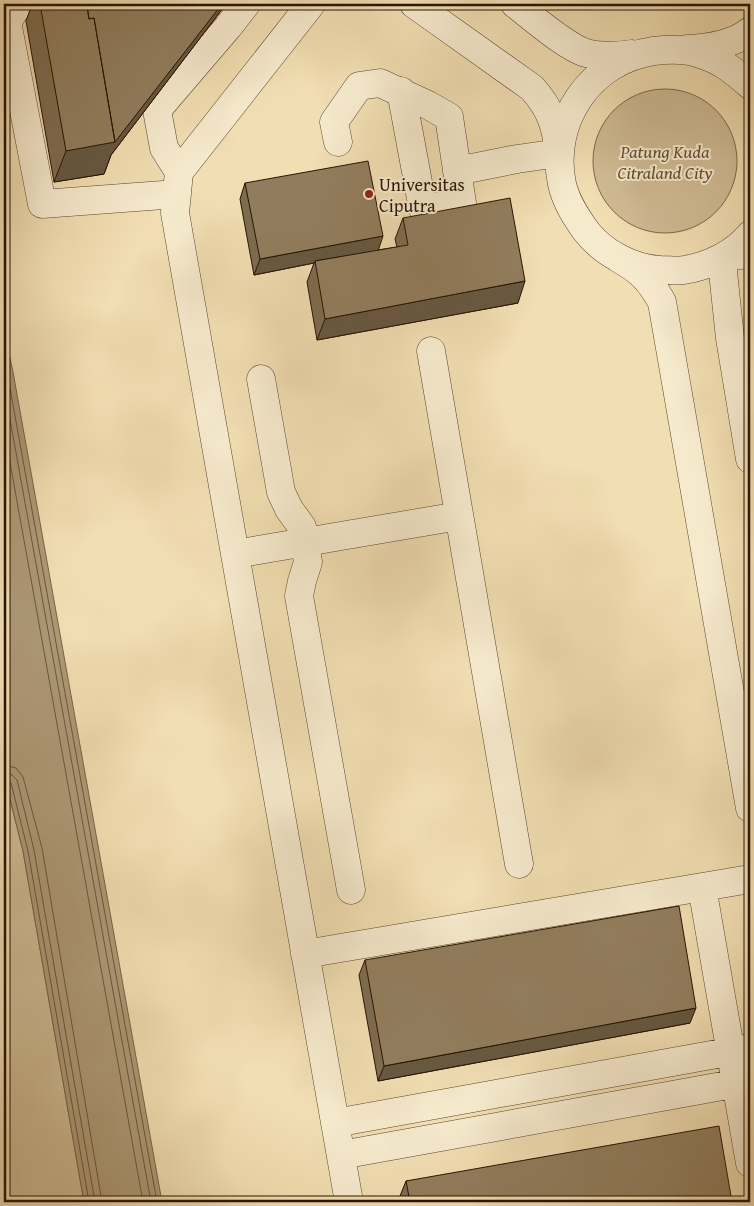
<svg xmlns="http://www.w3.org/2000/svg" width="754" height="1206" font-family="'Gentium Book Plus',serif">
	<rect width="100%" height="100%" fill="#f1deb2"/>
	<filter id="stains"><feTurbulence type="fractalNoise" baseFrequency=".004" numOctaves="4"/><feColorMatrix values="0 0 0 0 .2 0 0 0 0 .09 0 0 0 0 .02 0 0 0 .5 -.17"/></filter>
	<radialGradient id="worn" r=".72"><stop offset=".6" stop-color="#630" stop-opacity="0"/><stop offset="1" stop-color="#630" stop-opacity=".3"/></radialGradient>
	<!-- green -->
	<path fill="#cfbb94" stroke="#7c674a" d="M593 161a72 72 0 1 1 144 0a72 72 0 1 1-144 0Z
		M 4,775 L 23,851 L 84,1202 L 4,1202 Z"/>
	<!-- water -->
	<path fill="#ad9976" stroke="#786347" d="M 4,331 L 13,372 L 162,1202 L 84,1202 L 23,851 L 4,775 Z"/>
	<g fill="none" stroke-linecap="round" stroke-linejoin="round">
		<!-- shore -->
		<path stroke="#6a563c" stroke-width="1" d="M 4,355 L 157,1202
			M 4,386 L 151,1202
			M 4,429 L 143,1202
			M 4,765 L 16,768 L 23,777 L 42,848 L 102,1202
			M 4,773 L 12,775 L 17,780 L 34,850 L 95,1202
			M 4,779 L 8,780 L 11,783 L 28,851 L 89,1202"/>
		<!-- minor casing -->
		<g stroke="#5a462d" stroke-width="29">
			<path id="minor" d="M 19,4 L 7,22 L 42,204 L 177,194
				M 311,4 L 179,172 L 175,213 L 349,1202
				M 414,4 L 532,88 C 551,109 556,126 559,153 L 517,159 L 457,171
				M 515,4 C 532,17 566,47 586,53 C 601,57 617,56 632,54
				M 687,49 C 708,48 734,44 750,31
				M 750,85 C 735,72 722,61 703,55 C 688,49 670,49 654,51 C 590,60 549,122 562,184 C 566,202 576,217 586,231 C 603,253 633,269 661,270 C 669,270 677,271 684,270 C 709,266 734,254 750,235
				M 338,142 L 334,122 L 359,86 L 380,83 L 428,105 L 449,117 L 462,203 L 423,209 L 401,91
				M 179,172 L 164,148 L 157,110 L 228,27 L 246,4
				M 741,255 L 730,253 L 724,262 L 723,272 L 730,338 L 750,459
				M 618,258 C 641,271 649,279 662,302 L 750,808
				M 431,351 L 519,864
				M 261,379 L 281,492 L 289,509 L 302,527 L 305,542 L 308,562 L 302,581 L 299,596 L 351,890
				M 235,554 L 459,516
				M 702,887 L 750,1163
				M 305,954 L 750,879
				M 335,1123 L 750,1048
				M 341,1155 L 750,1081"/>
		</g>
		<!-- minor -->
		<use href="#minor" stroke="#f6eacd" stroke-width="28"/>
	</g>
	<!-- wall -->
	<path fill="#7d6c50" stroke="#281301" d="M 32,4 L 226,4 L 111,155 L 104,174 L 54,182 L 26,21 Z
		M 245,183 L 378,250 L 397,247 L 395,239 L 403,218 L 518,303 L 317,340 L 307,282 L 314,263 L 254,275 L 240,199 Z
		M 365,960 L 690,1023 L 378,1081 L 359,975 Z
		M 406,1181 L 732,1202 L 401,1202 L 400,1196 Z"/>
	<!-- shaded-wall -->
	<path fill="#665841" stroke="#281301" d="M 222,4 L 226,4 L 111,155 L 104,174 L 54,182 L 66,151 Z
		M 383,236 L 378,251 L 315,261 L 314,263 L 254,275 L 260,259 Z
		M 525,281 L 518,303 L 317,340 L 325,319 Z
		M 696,1008 L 690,1023 L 378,1081 L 384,1066 Z"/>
	<!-- building -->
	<path fill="#917d5d" stroke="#281301" d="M 40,4 L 87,4 L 89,19 L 94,18 L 115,142 L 66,151 Z
		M 90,4 L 222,4 L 115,142 L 94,18 L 89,19 L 87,7 Z
		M 368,161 L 383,236 L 260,259 L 245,183 Z
		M 510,198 L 525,281 L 325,319 L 315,261 L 408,245 L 403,218 Z
		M 679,906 L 696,1008 L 384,1066 L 365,960 Z
		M 719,1126 L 732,1202 L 410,1202 L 406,1181 Z"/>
	<!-- markers -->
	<circle fill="#8f2418" stroke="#f6eacd" stroke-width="2" cx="369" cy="194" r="5"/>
	<g text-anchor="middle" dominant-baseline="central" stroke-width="4" stroke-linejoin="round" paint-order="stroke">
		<!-- park labels -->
		<g font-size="18" font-style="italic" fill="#624e34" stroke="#f6eacd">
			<text x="665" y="151">Patung Kuda<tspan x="665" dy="21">Citraland City</tspan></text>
		</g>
		<!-- poi labels -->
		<g font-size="18" fill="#281301" stroke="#f6eacd" text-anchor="start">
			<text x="379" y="184">Universitas<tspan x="379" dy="21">Ciputra</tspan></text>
		</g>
	</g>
	<!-- margin -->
	<rect width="754" height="1206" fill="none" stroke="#f1deb2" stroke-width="20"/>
	<rect x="5" y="5" width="744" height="1196" fill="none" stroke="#281301" stroke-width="2.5"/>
	<rect x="10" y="10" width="734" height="1186" fill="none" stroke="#281301"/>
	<rect width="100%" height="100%" filter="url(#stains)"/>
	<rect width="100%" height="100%" fill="url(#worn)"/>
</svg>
